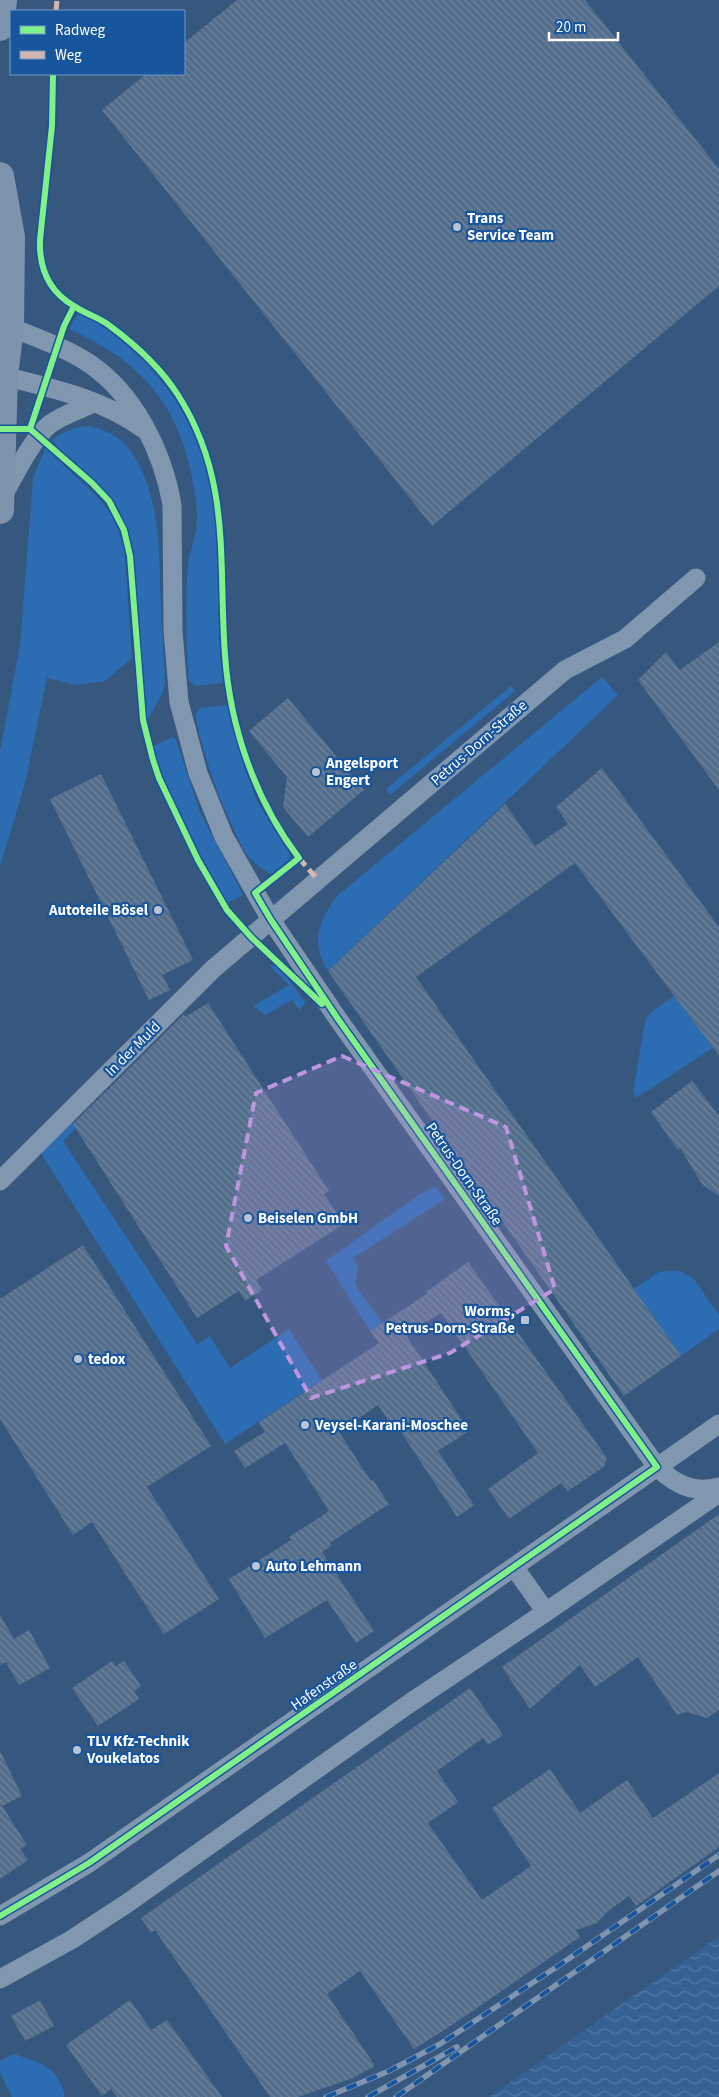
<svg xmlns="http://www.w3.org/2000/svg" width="719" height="2097" font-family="'Source Sans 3',sans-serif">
	<defs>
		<pattern id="water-waves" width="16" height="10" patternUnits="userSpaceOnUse" patternTransform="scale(1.25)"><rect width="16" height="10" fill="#356194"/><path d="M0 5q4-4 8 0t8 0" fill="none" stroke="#5379a4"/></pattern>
		<pattern id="building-back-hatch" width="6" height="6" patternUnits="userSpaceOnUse" patternTransform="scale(1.25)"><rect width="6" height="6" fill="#536e8c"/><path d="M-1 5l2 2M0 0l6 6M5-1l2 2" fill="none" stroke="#6d849d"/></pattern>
	</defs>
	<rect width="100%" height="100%" fill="#36577e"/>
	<!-- grass -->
	<path fill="#2c6cb2" d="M 78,314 L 81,314 C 156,355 206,427 215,513 C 220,569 216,626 223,683 L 196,686 L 189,681 C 186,643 185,604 188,566 C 190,549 198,532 197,514 C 197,500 193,486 191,473 C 176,399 136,359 69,329 Z
		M 88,426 C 104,429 120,436 130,450 C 162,494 159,557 161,608 C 162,633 164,657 165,681 L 163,692 L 147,721 L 131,541 L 120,512 L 112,499 L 94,480 L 66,458 L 52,440 C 64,432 73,427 88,426 Z
		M 46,447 C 81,488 116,497 125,557 L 132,658 L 105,681 L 76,685 L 47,678 L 25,783 L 0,867 L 0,751 L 20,645 L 33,478 Z
		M 602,677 L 618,695 L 328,971 C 310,941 318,923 337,896 Z
		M 511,686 L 515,691 L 390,795 L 386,789 Z
		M 227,705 L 245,770 L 257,801 L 290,855 L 289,860 L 271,874 C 262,869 253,863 247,855 C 240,845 235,832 230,821 C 214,787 203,752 195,715 L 200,708 Z
		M 173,737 L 176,740 L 200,812 L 243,895 L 227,903 C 198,853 167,801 153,746 Z
		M 270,966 L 275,966 L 288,979 L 306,1003 L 299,1010 L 292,1000 L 265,1015 L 253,1006 L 289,985 Z
		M 674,996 L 713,1048 L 636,1098 L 633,1092 L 645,1021 L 650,1013 Z
		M 72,1122 L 76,1128 L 63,1141 L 197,1344 L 210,1336 L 230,1368 L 289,1329 L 322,1380 L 225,1444 L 40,1152 Z
		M 436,1187 L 445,1199 L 353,1258 L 358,1267 L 355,1284 L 382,1323 L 370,1331 L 326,1261 L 420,1194 Z
		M 666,1271 L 680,1271 L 694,1279 L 719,1315 L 719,1329 L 681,1356 L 634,1289 L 659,1272 Z
		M 14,2054 C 32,2060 51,2064 60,2082 C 62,2087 65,2091 64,2097 L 12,2097 L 0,2073 L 0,2061 Z"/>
	<!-- water -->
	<path fill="url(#water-waves)" d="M 719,1936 L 719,2097 L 489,2097 Z"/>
	<!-- building -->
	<path fill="url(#building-back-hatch)" d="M 237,0 L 585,0 L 719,169 L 719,286 L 432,526 L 102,110 L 146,74 L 184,74 L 184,43 Z
		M 719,642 L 719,790 L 638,680 L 666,652 L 680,670 Z
		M 288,698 L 364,790 L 308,837 L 283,807 L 287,777 L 249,731 Z
		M 602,768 L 719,927 L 719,1056 L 575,863 L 416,977 L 681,1356 L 624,1396 L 328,971 L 505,804 L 535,846 L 568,824 L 556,807 Z
		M 101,774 L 193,960 L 162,975 L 170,990 L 149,1000 L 50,799 Z
		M 208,1003 L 329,1191 L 324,1194 L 344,1224 L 256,1280 L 262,1290 L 245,1301 L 239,1291 L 197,1318 L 73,1124 L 184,1014 L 185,1017 Z
		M 692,1081 L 719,1116 L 719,1196 L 702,1184 L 680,1148 L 678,1150 L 651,1112 Z
		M 83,1245 L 211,1446 L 147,1487 L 219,1599 L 164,1634 L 92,1522 L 73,1535 L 0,1419 L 0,1299 Z
		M 468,1262 L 607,1458 L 604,1467 L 568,1491 L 561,1483 L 509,1519 L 488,1489 L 538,1453 L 441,1313 L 406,1335 L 469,1431 L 438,1451 L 474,1505 L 457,1517 L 393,1420 L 389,1422 L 378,1405 L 339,1432 L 371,1481 L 373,1480 L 389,1504 L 330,1543 L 331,1546 L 322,1552 L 374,1631 L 356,1643 L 327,1600 L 265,1638 L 229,1579 L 291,1540 L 289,1537 L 328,1512 L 327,1510 L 328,1509 L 285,1443 L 245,1468 L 234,1451 L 265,1432 L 259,1422 L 379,1343 L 370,1331 L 427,1294 L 426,1292 Z
		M 719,1514 L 719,1710 L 707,1718 L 686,1712 L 677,1715 L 638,1657 L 595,1687 L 580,1665 L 530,1709 L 502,1667 Z
		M 0,1615 L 14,1639 L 29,1630 L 50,1668 L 19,1685 L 6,1662 L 0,1665 Z
		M 112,1661 L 116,1666 L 124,1661 L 141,1686 L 134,1691 L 139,1699 L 98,1726 L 72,1688 Z
		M 470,1688 L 503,1735 L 488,1745 L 483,1738 L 437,1771 L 458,1802 L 428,1823 L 482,1900 L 531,1866 L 492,1808 L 550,1769 L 580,1813 L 627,1780 L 653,1818 L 719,1773 L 719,1847 L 636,1906 L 629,1896 L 608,1911 L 597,1923 L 576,1930 L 580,1937 L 452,2025 L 414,2049 L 360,1971 L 327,1994 L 375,2066 L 353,2078 L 298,2097 L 270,2097 L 155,1930 L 151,1933 L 141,1918 Z
		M 0,1751 L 22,1796 L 2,1806 L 27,1845 L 20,1849 L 28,1860 L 0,1879 Z
		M 40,2000 L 54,2026 L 25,2041 L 11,2016 Z
		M 130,2000 L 151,2030 L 167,2020 L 222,2097 L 117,2097 L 111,2089 L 102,2096 L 66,2045 Z"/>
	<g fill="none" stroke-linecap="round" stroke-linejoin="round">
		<!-- street -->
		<path stroke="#8197af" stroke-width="19" d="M 10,327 C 37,338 66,348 90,364 C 135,395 163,452 172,505 L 173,631 L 179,702 L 198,773 L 224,837 L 271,920 L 338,1019 L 657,1467 C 675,1484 693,1494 719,1487
			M 4,376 C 51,388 103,399 142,428
			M 2,497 C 14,477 32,439 49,425 C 62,415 79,410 94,403
			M 0,1181 L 213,969 L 565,670 L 625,639 L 696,578
			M 514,1567 L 546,1612
			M 0,1916 L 89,1863 L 719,1424
			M 0,1979 L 71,1940 L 129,1902 L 410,1703 L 546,1612 L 719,1493"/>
		<!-- primary -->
		<path stroke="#7e93ad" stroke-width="28" d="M 0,27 L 3,0
			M 0,176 L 11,237 L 10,327 L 4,376 L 0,510"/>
		<!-- rail casing -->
		<g stroke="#7f94ae" stroke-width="5.5">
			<path id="rail" d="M 326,2097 L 389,2071 L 440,2044 L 561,1964 L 719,1855
				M 368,2097 L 457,2047
				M 396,2097 L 719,1871"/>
		</g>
		<!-- rail -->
		<use href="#rail" stroke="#17559d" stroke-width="4" stroke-dasharray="11" stroke-linecap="butt"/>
		<!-- quiet -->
		<path stroke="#d1b7ad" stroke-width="5" stroke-dasharray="10 5" stroke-linecap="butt" d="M 56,11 L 57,0
			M 299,858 L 318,880"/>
		<!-- cycleway casing -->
		<g stroke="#17559d" stroke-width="9">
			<path id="cycleway" d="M 0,429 L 30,429 L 92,483 L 109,501 L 124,530 L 130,556 L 143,720 L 153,760 L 159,778 L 198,860 L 227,910 L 251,937 L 322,1004
				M 30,429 L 64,326 L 74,306
				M 0,1916 L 89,1863 L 657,1467 L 338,1019 L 271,920 L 255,893 L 299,858 C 255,800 230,727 225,655 C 218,561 232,480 178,395 C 160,367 137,346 110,326 C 99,317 85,314 74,306 C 48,291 39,268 40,240 L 52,126 L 53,74"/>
		</g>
		<!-- cycleway -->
		<use href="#cycleway" stroke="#82f089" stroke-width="6"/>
	</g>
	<!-- marked area -->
	<path fill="#bd96df" fill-opacity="0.2" stroke="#bd96df" stroke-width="4" stroke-dasharray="10 6" stroke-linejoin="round" d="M 342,1056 L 506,1127 L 555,1289 L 450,1353 L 311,1398 L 226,1246 L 256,1093 Z"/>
	<!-- markers -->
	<g fill="#b9c4d2" stroke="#17559d" stroke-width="2">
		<circle cx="457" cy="227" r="5"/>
		<circle cx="316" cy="772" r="5"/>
		<circle cx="158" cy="910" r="5"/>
		<circle cx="248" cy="1218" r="5"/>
		<rect x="520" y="1315" width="10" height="10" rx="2.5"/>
		<circle cx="78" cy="1359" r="5"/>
		<circle cx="305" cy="1425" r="5"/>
		<circle cx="256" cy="1566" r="5"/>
		<circle cx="77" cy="1750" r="5"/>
	</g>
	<g text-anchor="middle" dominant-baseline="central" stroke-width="4.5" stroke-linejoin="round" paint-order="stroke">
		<!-- poi labels -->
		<g font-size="15" font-weight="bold" fill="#fff" stroke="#17559d" text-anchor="start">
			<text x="467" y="218">Trans<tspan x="467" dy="17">Service Team</tspan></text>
			<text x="326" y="763">Angelsport<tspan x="326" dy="17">Engert</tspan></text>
			<text x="148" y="910" text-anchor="end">Autoteile Bösel</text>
			<text x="258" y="1218">Beiselen GmbH</text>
			<text x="515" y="1311" text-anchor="end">Worms,<tspan x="515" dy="17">Petrus-Dorn-Straße</tspan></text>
			<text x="88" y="1359">tedox</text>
			<text x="315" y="1425">Veysel-Karani-Moschee</text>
			<text x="266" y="1566">Auto Lehmann</text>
			<text x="87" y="1741">TLV Kfz-Technik<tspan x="87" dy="17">Voukelatos</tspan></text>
		</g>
		<!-- street labels -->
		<g font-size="15" fill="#fff" stroke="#17559d">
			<text transform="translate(479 743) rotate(-41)">Petrus-Dorn-Straße</text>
			<text transform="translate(133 1049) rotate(-45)">In der Muld</text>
			<text transform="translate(464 1174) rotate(55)">Petrus-Dorn-Straße</text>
			<text transform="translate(324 1685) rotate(-35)">Hafenstraße</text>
		</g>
	</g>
	<!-- legend -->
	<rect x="10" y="10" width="175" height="65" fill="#17559d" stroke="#7499c4"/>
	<rect x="20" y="26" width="25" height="8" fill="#82f089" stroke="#7499c4"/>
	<text x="55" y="35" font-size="15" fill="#ffffff">Radweg</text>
	<rect x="20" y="51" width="25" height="8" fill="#d1b7ad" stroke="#7499c4"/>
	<text x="55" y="60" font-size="15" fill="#ffffff">Weg</text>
	<!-- scale -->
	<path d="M549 32v8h69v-8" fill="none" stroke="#ffffff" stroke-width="2.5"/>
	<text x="556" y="32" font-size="15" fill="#ffffff" stroke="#17559d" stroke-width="4" paint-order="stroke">20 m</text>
</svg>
